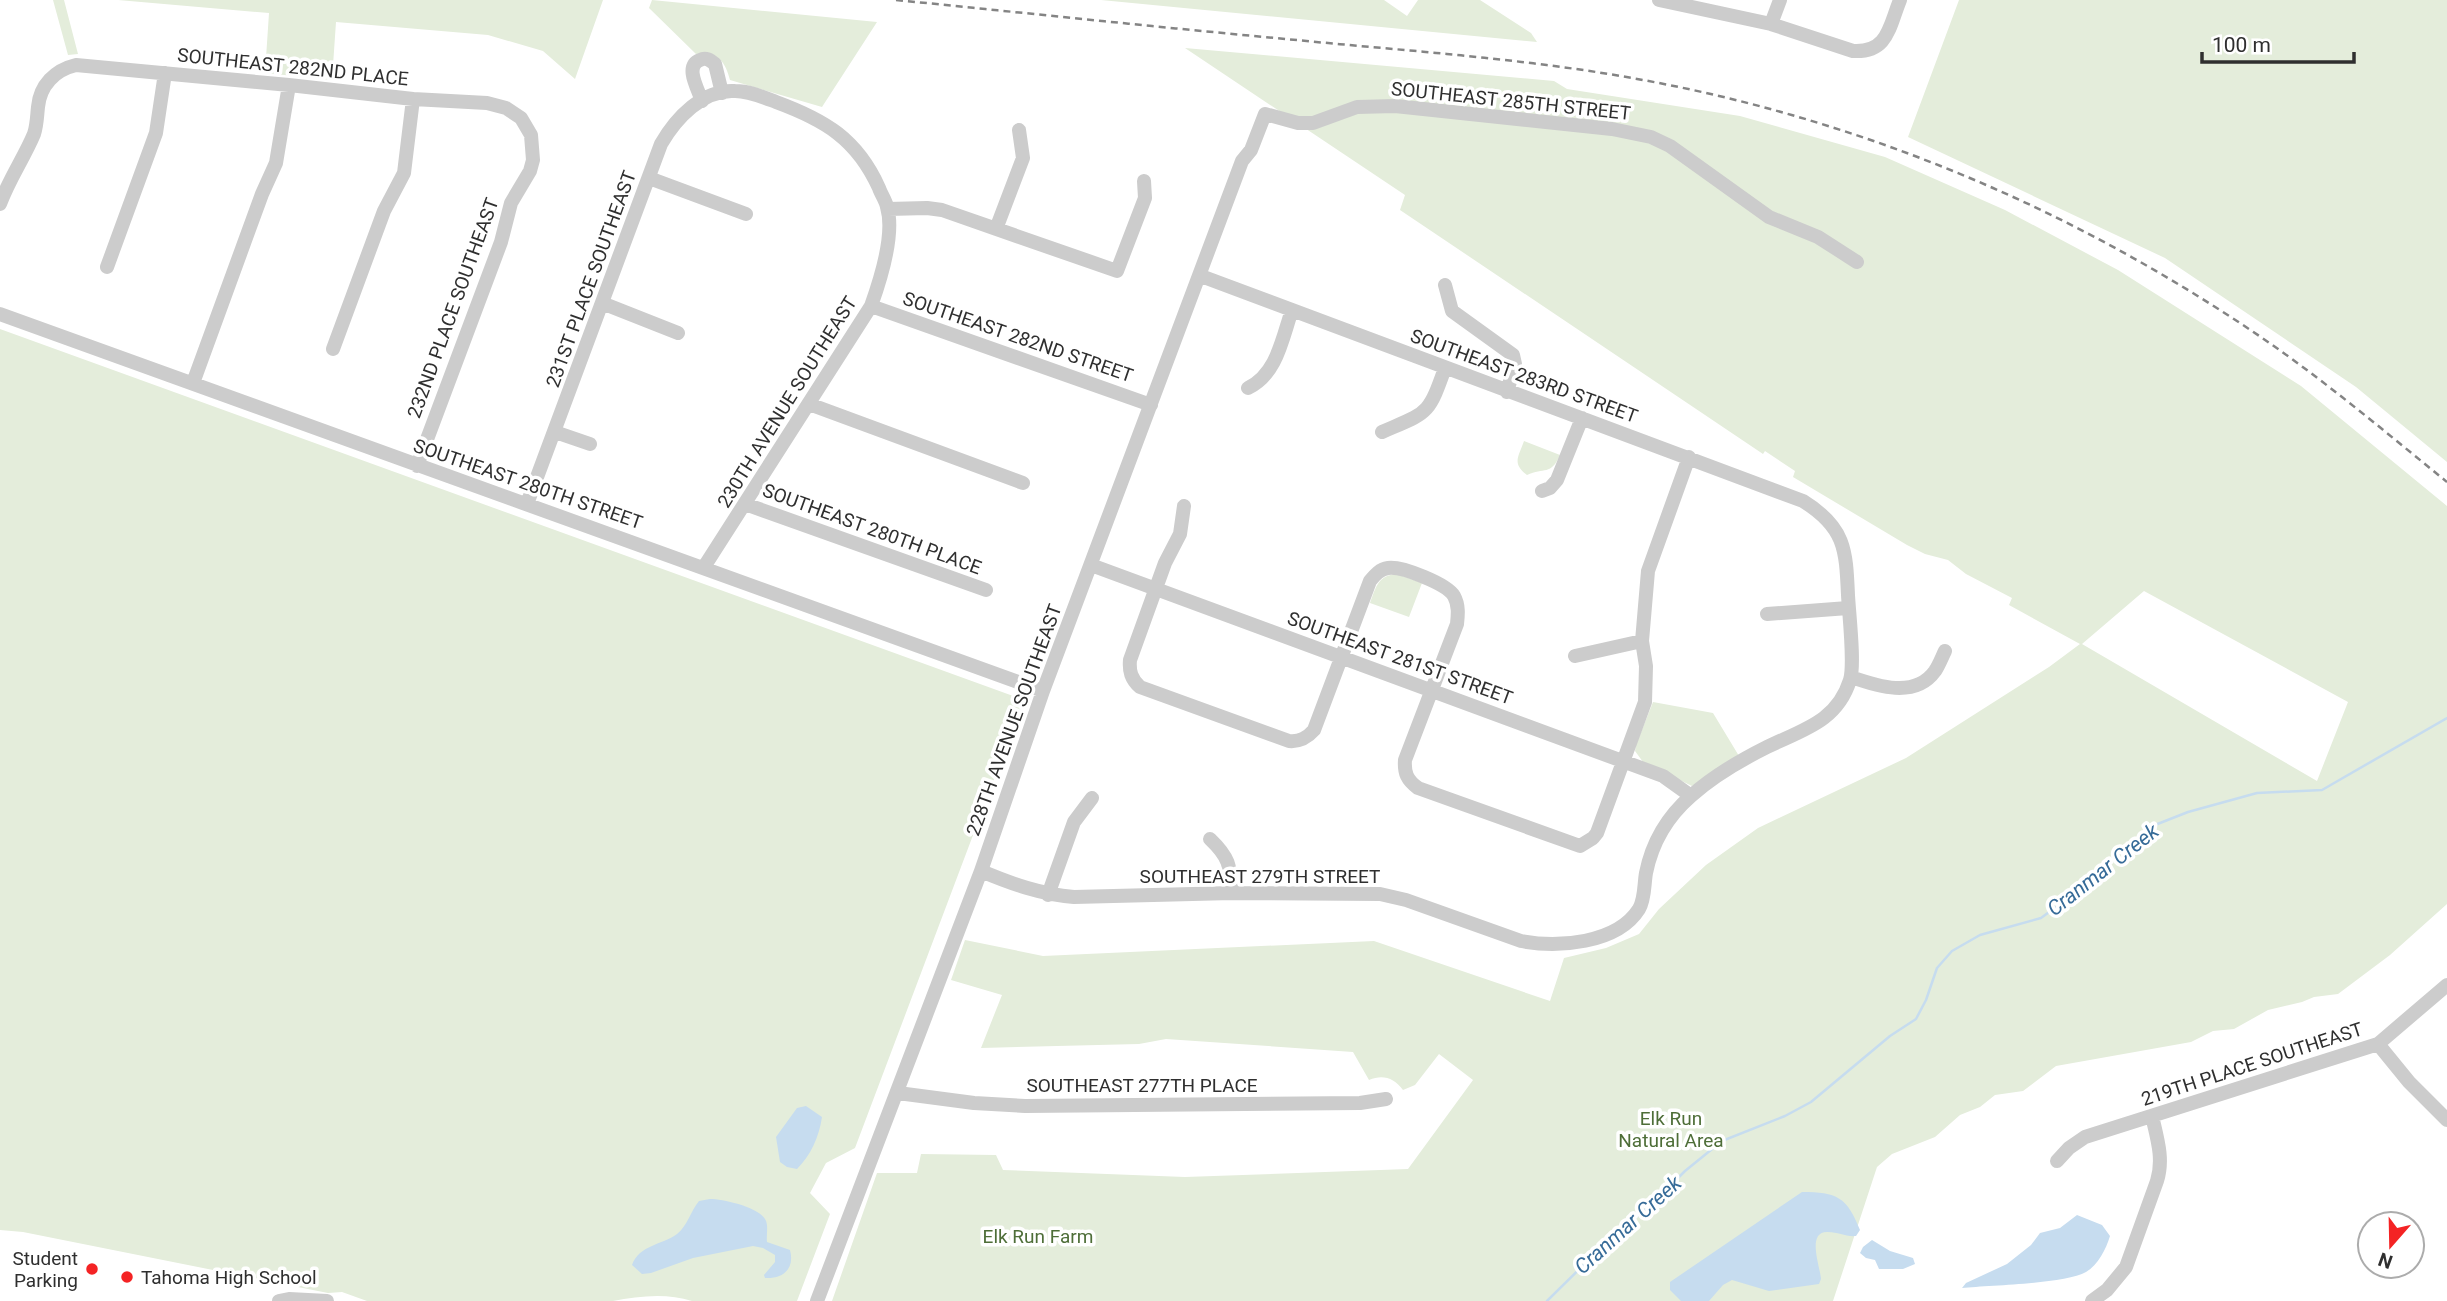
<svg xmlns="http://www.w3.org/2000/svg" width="2447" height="1301" font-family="Roboto,sans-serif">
	<rect width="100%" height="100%" fill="#fff"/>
	<!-- green -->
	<path fill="#e4eddb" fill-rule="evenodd" d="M 53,0 L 64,0 L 78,54 L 68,55 Z
		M 118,0 L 603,0 L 575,79 L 543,51 L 488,35 L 336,22 L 332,80 L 265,73 L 269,13 Z
		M 652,0 L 877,22 L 822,107 L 730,80 C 725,60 717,52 696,54 L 649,8 Z
		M 1101,0 L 1384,0 L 1407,16 L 1418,0 L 1480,0 L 1531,33 L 1537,42 Z
		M 1959,0 L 2447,0 L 2447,462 L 2356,387 L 2165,258 L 1908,137 Z
		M 1185,48 L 1554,81 L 1567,89 L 1740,116 L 1885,157 L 2005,210 L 2118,270 L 2301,386 L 2447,506 L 2447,904 L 2390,955 L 2338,994 L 2314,997 L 2302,1002 L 2268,1010 L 2234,1029 L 2213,1031 L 2191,1042 L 2056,1066 L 2023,1091 L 1995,1095 L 1980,1107 L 1960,1115 L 1935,1137 L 1892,1154 L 1877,1167 L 1833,1301 L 832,1301 L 877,1173 L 917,1173 L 921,1154 L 996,1155 L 1003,1170 L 1185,1177 L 1408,1169 L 1473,1080 L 1439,1054 L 1415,1085 L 1403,1090 C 1394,1078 1383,1074 1369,1080 L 1353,1052 L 1166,1039 L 1139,1044 L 981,1048 L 1002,995 L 951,980 L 965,940 L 1043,956 L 1374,941 L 1550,1001 L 1564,958 L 1606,948 L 1639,934 L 1659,909 L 1706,865 L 1758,828 L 1906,758 L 2049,667 L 2080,644 L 2009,605 L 2012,598 L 1966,574 L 1948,560 L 1925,554 L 1907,545 L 1793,477 L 1795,471 L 1765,451 L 1763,454 L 1400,210 L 1405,195 ZM 2144,591 L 2348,702 L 2317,781 L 2082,644 Z
		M 0,329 L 1024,700 L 855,1148 L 826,1163 L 810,1193 L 830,1214 L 797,1301 L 692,1301 C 667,1293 639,1296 613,1301 L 367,1301 L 342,1292 L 328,1293 L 23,1232 L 0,1230 Z
		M 1524,441 L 1560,455 C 1551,476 1544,467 1527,475 C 1512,463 1518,458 1524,441 Z
		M 1397,574 L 1422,583 L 1409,617 L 1370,603 C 1376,587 1378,575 1397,574 Z
		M 1653,702 L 1713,713 L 1739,756 L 1692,786 L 1643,762 L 1635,751 L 1636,745 Z"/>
	<!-- water -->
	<path fill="#c6dcef" d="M 806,1106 L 822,1117 C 819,1137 811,1155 797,1169 L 787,1167 L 780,1162 L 776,1137 L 797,1108 Z
		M 1802,1192 C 1837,1192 1847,1197 1860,1230 L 1856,1236 C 1846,1237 1838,1232 1828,1232 C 1806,1231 1820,1266 1821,1279 L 1819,1284 L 1769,1291 L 1732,1280 L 1723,1285 L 1709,1301 L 1681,1301 L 1670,1290 L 1670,1282 Z
		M 710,1199 C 723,1199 758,1207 765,1219 C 769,1225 766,1235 767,1242 L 790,1250 C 795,1269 783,1279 765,1278 L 764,1275 L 775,1262 L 775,1255 L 763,1248 L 753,1246 L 693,1258 L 651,1273 L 642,1274 L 632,1265 C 639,1245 662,1245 677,1234 C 688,1225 690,1212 699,1201 Z
		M 2077,1215 L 2102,1225 L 2110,1236 C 2106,1249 2098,1265 2086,1272 C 2065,1284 1990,1285 1962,1288 L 1966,1283 L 2007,1264 L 2031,1245 L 2040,1233 L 2060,1228 Z
		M 1872,1240 L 1890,1251 L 1913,1258 L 1915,1264 L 1903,1269 L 1879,1269 L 1875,1260 L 1866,1258 L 1860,1253 L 1863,1247 Z"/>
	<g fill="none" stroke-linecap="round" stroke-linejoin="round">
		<!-- stream -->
		<path stroke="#c6dcef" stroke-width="2.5" d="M 1547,1301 L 1618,1231 L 1650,1206 L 1685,1171 L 1722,1141 L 1785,1116 L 1811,1102 L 1890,1036 L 1916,1019 L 1926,1000 L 1937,968 L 1952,951 L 1980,935 L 2041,918 L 2079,890 L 2085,881 L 2155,825 L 2188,812 L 2257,793 L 2322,790 L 2447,718"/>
		<!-- minor -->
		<path stroke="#ccc" stroke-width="14" d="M 1659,0 L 1771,24 L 1853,51 C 1888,53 1889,27 1900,0
			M 1771,24 L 1780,0
			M 702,101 C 698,89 684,66 700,60 C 706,57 710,60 715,64 L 722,93
			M 649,178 L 746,214
			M 0,204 C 9,179 24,158 34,134 C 37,125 37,116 38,107 C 40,85 55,70 76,65 L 289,85 L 413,99 L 487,103 L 506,108 L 521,118 L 531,135 L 533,160 L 530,171 L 511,203 L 501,242 L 417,466
			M 888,209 L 927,208 L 942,210 L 1117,271 L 1145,198 L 1144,181
			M 996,229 L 1023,158 L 1019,130
			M 107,267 L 156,133 L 165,73
			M 1445,285 L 1452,311 L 1513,355 L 1515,364 L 1507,392
			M 602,303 L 678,333
			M 871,306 L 1151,405
			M 0,314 L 1043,691
			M 333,349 L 384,211 L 404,173 L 413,99
			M 193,383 L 262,194 L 276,163 L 289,85
			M 1248,388 C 1277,374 1282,339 1292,310
			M 809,404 L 1023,483
			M 555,432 L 590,444
			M 1382,432 C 1428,412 1428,416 1445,368
			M 1542,491 L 1550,488 L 1557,480 L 1582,418
			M 527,504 L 661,144 C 676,118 703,89 735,91 C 749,91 763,97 776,102 C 825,120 857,139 879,188 C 881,194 886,201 887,207 C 895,234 880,281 871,306 L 704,567
			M 745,504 L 986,590
			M 1184,506 L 1180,534 L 1165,563 L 1130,660 C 1129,671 1131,679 1140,687 L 1289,741 C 1300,742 1307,738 1314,730 L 1370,581 C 1375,575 1380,569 1388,568 C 1402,566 1447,584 1454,596 C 1459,605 1458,615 1457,624 L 1405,760 C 1404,773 1407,780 1418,788 L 1580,846 L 1593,838 L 1597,833 L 1645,702 L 1646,666 L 1642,641 L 1648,571 L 1689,457
			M 1091,565 L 1663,776 L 1691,796
			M 1767,614 L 1848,608
			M 1575,656 L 1642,641
			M 1851,677 C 1877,686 1915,699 1935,671 C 1939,665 1942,657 1945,651
			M 1210,839 C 1230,858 1230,866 1232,893
			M 981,871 C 1012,884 1040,894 1074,897 L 1232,893 L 1380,894 L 1406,900 L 1521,941 C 1557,948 1617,944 1639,909 C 1645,899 1644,884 1646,873 C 1652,843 1668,816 1691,796 C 1712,777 1741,760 1767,747 C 1802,730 1837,722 1850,680 C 1855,665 1849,614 1848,595 C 1846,549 1845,527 1803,501 L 1201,276
			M 1048,895 L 1074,822 L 1092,798
			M 2378,1044 L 2409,1082 L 2447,1120
			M 898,1093 L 974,1103 L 1025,1106 L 1360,1103 L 1386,1099
			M 2057,1161 L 2069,1148 L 2085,1137 L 2378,1044 L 2447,985
			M 279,1301 L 289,1299 L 327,1301
			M 817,1301 L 981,871 L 1043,691 L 1242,161 L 1251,150 L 1265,114 L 1298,123 L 1313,123 L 1357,107 L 1395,106 L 1612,129 L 1651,137 L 1670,146 L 1769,217 L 1818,237 L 1857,262
			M 2092,1301 L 2107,1290 L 2126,1267 L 2157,1181 C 2164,1159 2157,1138 2152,1116"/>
		<!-- rail -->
		<path stroke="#848484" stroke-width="2.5" stroke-dasharray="7 5" stroke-linecap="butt" d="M 896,0 C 1026,13 1156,27 1286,39 C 1405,51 1525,58 1643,80 C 1763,102 1882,139 1993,188 C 2082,227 2168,275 2249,329 C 2318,375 2383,430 2447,482"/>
	</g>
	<!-- markers -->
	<g fill="#f42324" stroke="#fff" stroke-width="2.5">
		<circle cx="92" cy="1269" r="7"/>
		<circle cx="127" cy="1277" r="7"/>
	</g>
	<g text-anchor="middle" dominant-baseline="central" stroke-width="7" stroke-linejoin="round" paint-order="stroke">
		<!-- street labels -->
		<g font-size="19" fill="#2f2f2f" stroke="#fff">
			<text transform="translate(293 67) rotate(6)">SOUTHEAST 282ND PLACE</text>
			<text transform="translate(1511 101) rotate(6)">SOUTHEAST 285TH STREET</text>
			<text transform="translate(591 279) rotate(-70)">231ST PLACE SOUTHEAST</text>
			<text transform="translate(453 308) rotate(-70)">232ND PLACE SOUTHEAST</text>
			<text transform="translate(1018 337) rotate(19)">SOUTHEAST 282ND STREET</text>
			<text transform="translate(1524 376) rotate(20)">SOUTHEAST 283RD STREET</text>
			<text transform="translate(787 402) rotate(-58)">230TH AVENUE SOUTHEAST</text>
			<text transform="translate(528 484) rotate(19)">SOUTHEAST 280TH STREET</text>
			<text transform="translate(872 529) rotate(20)">SOUTHEAST 280TH PLACE</text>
			<text transform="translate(1400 658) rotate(20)">SOUTHEAST 281ST STREET</text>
			<text transform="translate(1014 720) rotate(-70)">228TH AVENUE SOUTHEAST</text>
			<text x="1260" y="876">SOUTHEAST 279TH STREET</text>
			<text transform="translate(2252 1064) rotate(-18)">219TH PLACE SOUTHEAST</text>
			<text x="1142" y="1085">SOUTHEAST 277TH PLACE</text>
		</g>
		<!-- park labels -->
		<g font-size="19" fill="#4e6e38" stroke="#fff">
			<text x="1671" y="1118">Elk Run<tspan x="1671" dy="22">Natural Area</tspan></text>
			<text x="1038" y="1236">Elk Run Farm</text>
		</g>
		<!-- poi labels -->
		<g font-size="19" fill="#2f2f2f" stroke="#fff" text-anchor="end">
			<text x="78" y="1258">Student<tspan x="78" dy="22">Parking</tspan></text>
			<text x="141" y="1277" text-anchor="start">Tahoma High School</text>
		</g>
		<!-- water labels -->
		<g font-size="21" font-style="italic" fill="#366b98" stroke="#fff">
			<text transform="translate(2103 870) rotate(-38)">Cranmar Creek</text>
			<text transform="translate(1628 1225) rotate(-42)">Cranmar Creek</text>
		</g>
	</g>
	<!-- north arrow -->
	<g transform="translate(2391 1245) rotate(200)"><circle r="33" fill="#ffffff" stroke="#acacac" stroke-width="2"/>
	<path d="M0-5L12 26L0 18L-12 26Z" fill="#f42324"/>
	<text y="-10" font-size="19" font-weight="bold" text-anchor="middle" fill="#2f2f2f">N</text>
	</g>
	<!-- scale -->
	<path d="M2202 52v10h152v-10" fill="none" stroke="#2f2f2f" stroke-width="3.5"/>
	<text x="2212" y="52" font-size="21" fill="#2f2f2f" stroke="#ffffff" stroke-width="5" paint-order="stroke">100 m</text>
</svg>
